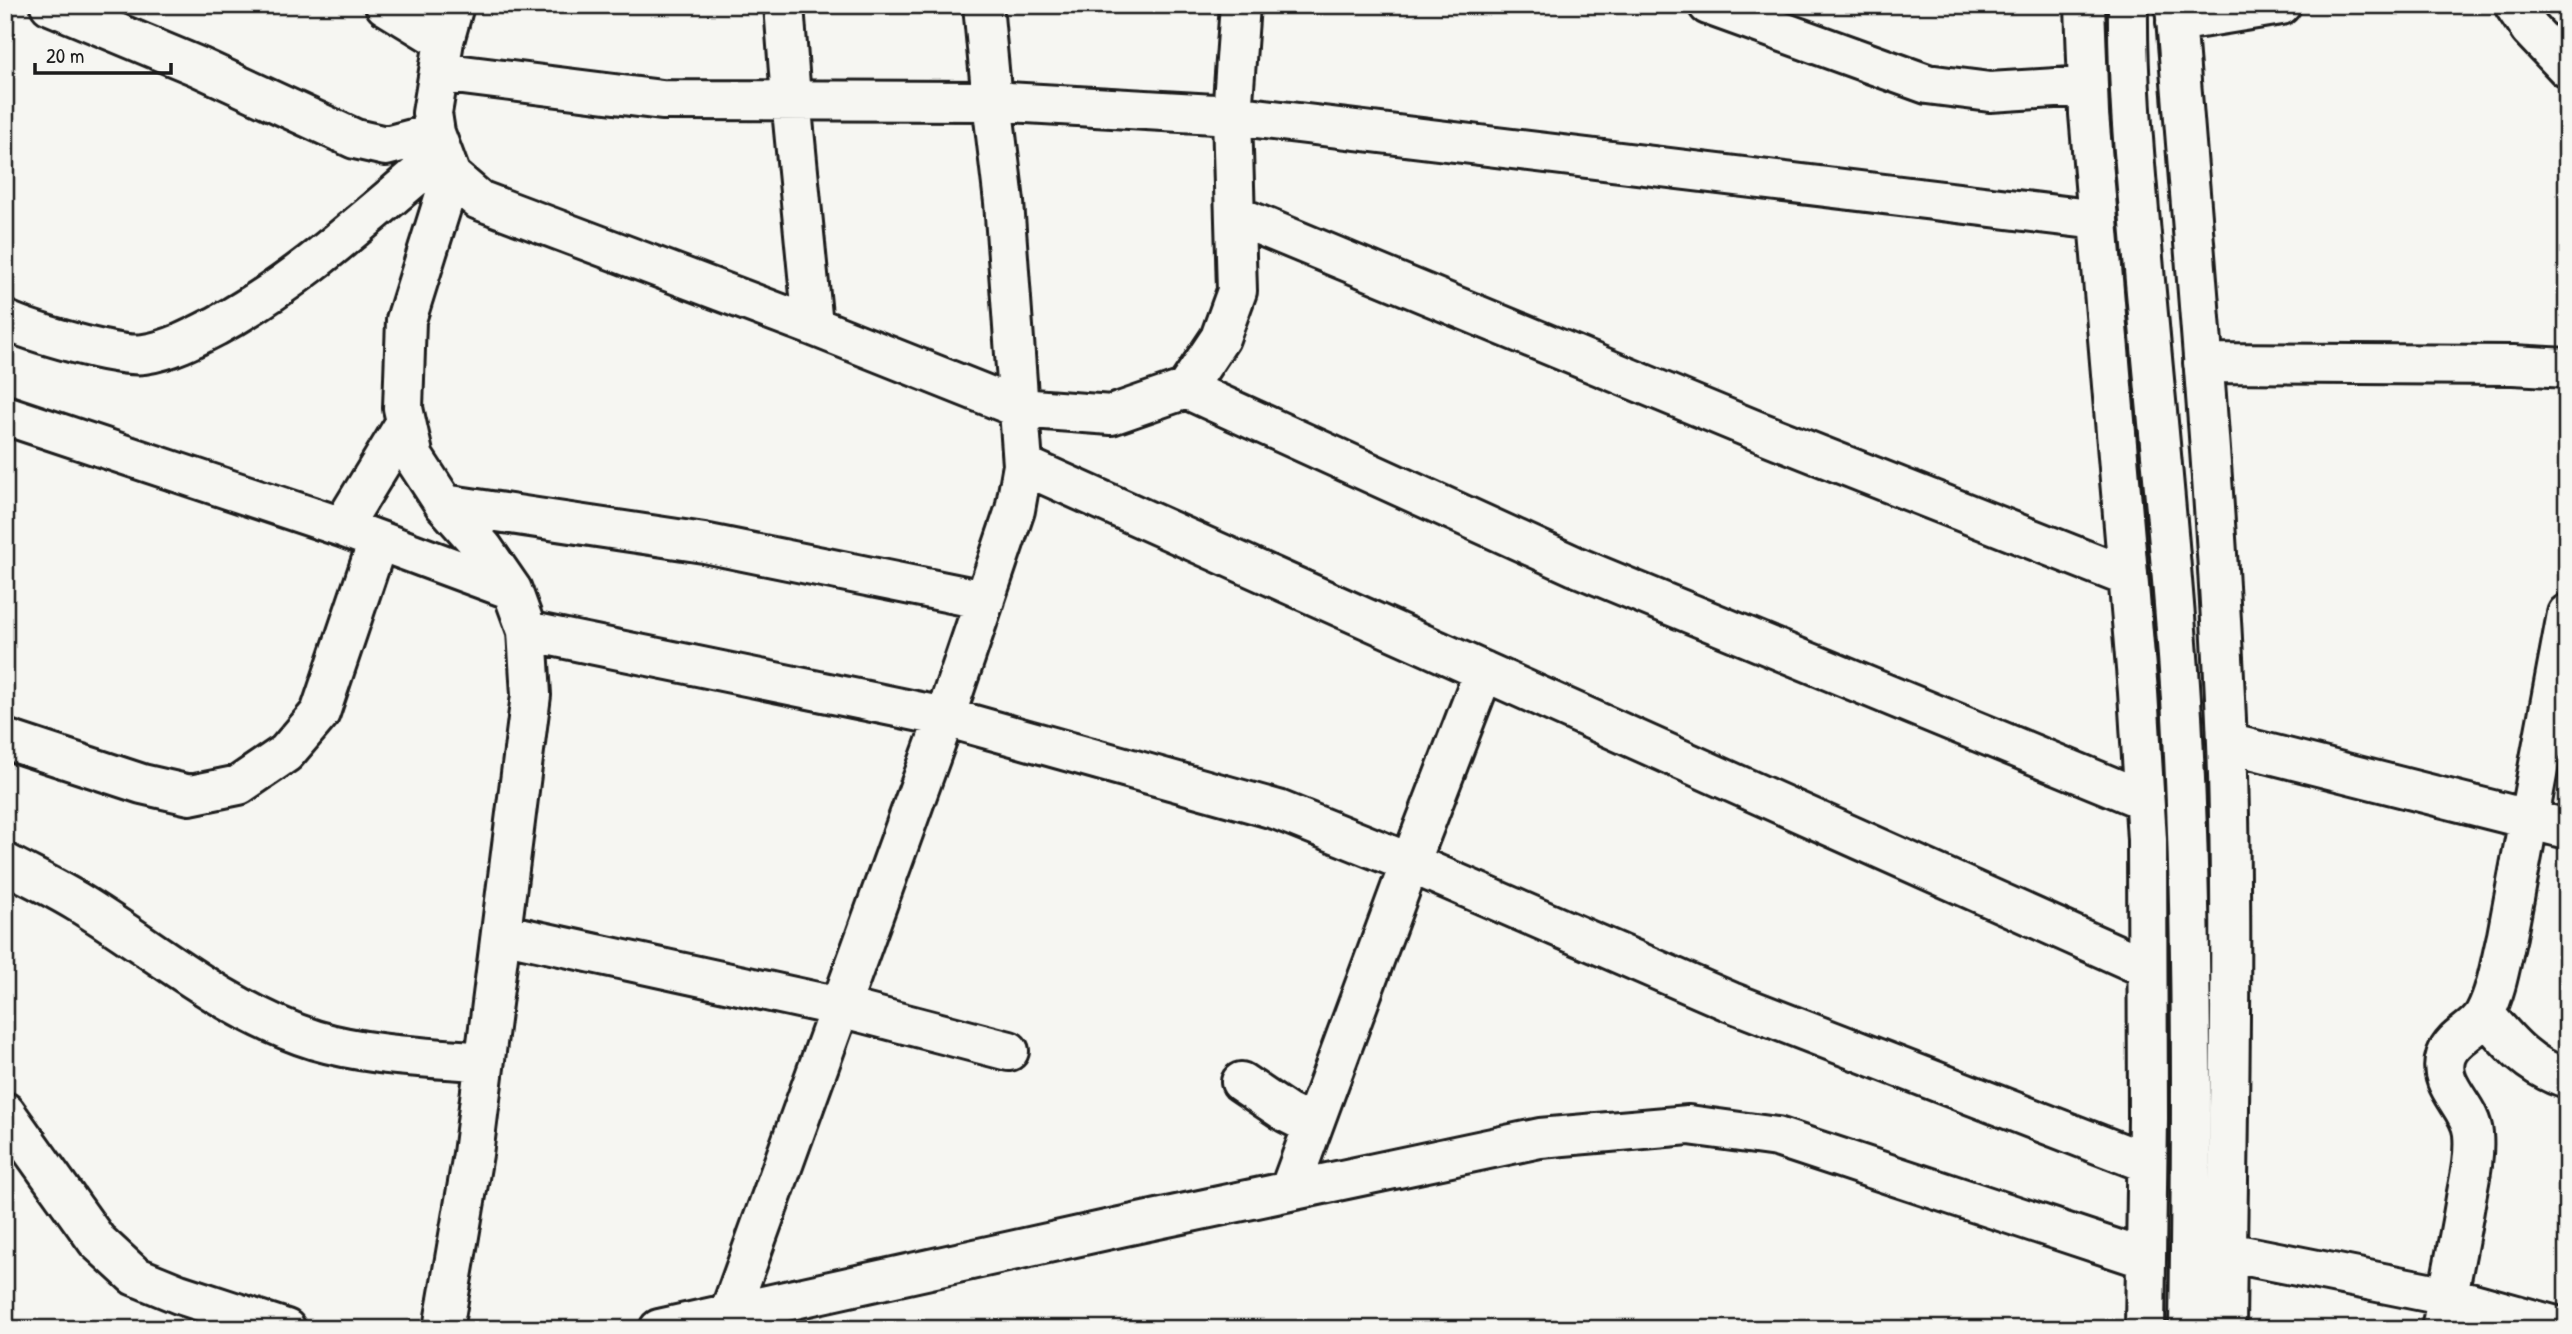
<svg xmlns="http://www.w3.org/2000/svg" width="2572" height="1334" font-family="'Patrick Hand',sans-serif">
	<rect width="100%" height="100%" fill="#f6f6f2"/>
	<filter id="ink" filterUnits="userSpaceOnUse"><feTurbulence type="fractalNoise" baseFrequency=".0143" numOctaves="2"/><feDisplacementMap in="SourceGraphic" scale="14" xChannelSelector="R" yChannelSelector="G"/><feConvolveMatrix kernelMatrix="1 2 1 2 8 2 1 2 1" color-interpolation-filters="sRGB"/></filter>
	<g filter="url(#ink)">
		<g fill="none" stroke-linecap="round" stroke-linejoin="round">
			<!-- street casing -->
			<g stroke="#1c1c1c" stroke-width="44">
				<path id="street" d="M 50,5 L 199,67 L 355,139 L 386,146 L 435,133
					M 385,5 L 444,41
					M 454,5 L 444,41 L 432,113 L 435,133 L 451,176 L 479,200 L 813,326 L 1019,408 L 1111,415 L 1186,389 L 1220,338 L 1237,291 L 1232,115 L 2098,220
					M 784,5 L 791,99 L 813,326
					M 1708,5 L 1927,84 L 1990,92 L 2088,86
					M 2085,5 L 2089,114 L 2138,692 L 2147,840 L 2148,1118 L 2145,1329
					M 2175,5 C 2194,251 2217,497 2227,743 C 2234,938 2228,1133 2226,1329
					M 2514,5 L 2530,29 L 2567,68
					M 2176,22 L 2281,5
					M 439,72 L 662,100 L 992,101 L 1232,115 L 1240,5
					M 1235,215 L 1755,430 L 2128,577
					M 5,320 C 32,332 116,358 144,354 C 171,350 195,337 218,325 C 301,280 370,214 442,154
					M 2203,363 L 2513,365 L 2567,368
					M 1186,389 L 1575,566 L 2144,800
					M 5,415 L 342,527 L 512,590
					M 1023,465 L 2147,968
					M 444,504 L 704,543 L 985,600
					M 342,527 L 406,422
					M 527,631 L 945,717 L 1278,810 L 1410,863 L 1731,1002 L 2147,1163
					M 5,739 L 142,784 L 190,795 L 239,785 L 286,753 L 320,713 L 378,541
					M 2227,743 L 2567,829
					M 5,863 C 29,876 53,887 76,901 C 154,948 226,1012 315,1040 C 369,1056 428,1057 484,1062
					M 501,933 L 840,1007 L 1009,1051
					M 2485,1014 C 2509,1043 2529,1067 2567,1079
					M 1241,1082 L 1287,1113 L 1313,1126
					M 5,1112 L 97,1241 L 135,1276 L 179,1294 L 286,1329
					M 1289,1191 L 1410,863 L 1484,671
					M 2227,1252 L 2448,1296 L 2567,1329
					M 443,1329 L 473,1154 L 531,695 L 527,631 L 512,590 L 483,548 L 444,504 L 414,458 L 403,408 L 406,320 L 451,176
					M 659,1329 L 1120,1227 L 1540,1138 L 1689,1125 L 1777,1137 L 2146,1259
					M 731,1329 L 729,1314 L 945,717 L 1015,510 L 1023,465 L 1004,202 L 992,101 L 983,5
					M 2441,1329 C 2450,1285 2459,1241 2466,1198 C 2470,1177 2475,1155 2473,1134 C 2471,1106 2436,1086 2446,1056 C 2453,1036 2476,1031 2485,1013 C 2497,990 2501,960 2507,936 L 2567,614"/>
			</g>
			<!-- secondary casing -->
			<g stroke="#1c1c1c" stroke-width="44">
				<path id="secondary" d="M 2128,5 C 2127,90 2136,174 2143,258 C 2156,410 2173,563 2182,716 C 2193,920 2192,1125 2189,1329"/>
			</g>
			<!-- street -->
			<use href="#street" stroke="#f6f6f2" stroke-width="38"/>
			<!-- secondary -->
			<use href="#secondary" stroke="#f6f6f2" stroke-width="38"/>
		</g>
	</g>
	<!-- margin -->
	<rect width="2572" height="1334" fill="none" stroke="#f6f6f2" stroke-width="28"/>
	<rect x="14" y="14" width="2544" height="1306" fill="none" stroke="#1c1c1c" stroke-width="2.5" filter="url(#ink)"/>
	<!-- scale -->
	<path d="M35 63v10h136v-10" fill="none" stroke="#1c1c1c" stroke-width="3.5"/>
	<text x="46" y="63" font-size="21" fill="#1c1c1c" stroke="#f6f6f2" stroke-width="5" paint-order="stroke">20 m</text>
</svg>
